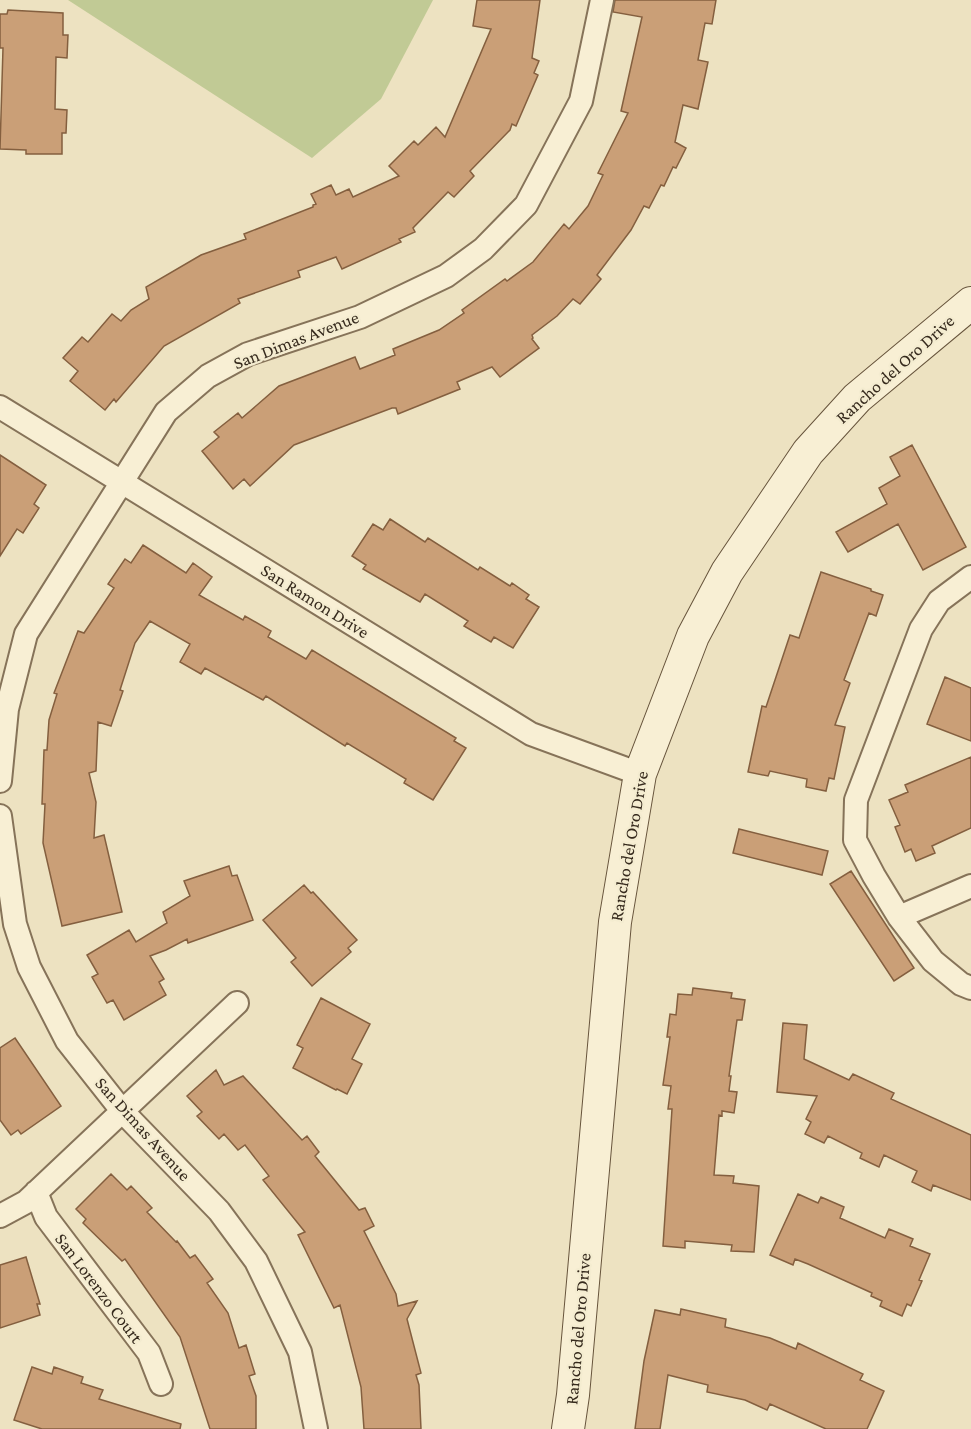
<svg xmlns="http://www.w3.org/2000/svg" width="971" height="1429" font-family="'Crimson Pro',serif">
	<rect width="100%" height="100%" fill="#ede2c1"/>
	<!-- green -->
	<path fill="#c1ca95" d="M 68,0 L 433,0 L 381,99 L 312,158 Z"/>
	<!-- building -->
	<path fill="#ca9f77" stroke="#845f3f" stroke-width="1.5" d="M 477,0 L 540,0 L 532,58 L 539,61 L 534,73 L 538,75 L 516,126 L 512,124 L 510,130 L 470,171 L 474,176 L 454,197 L 448,192 L 413,228 L 415,232 L 399,239 L 401,242 L 342,269 L 336,257 L 298,271 L 300,277 L 238,299 L 240,303 L 164,346 L 116,402 L 114,399 L 105,410 L 70,381 L 78,371 L 63,358 L 82,337 L 88,342 L 112,314 L 121,321 L 131,310 L 149,299 L 146,287 L 201,255 L 246,239 L 244,234 L 313,207 L 313,205 L 316,204 L 311,194 L 331,185 L 336,195 L 349,189 L 353,197 L 399,176 L 389,166 L 414,141 L 418,145 L 436,127 L 445,137 L 491,29 L 473,26 Z
		M 615,0 L 716,0 L 712,24 L 705,23 L 698,60 L 708,62 L 698,109 L 683,105 L 675,142 L 686,148 L 676,168 L 673,167 L 664,186 L 661,185 L 649,208 L 644,206 L 631,230 L 597,275 L 601,279 L 580,304 L 573,299 L 557,316 L 532,335 L 533,338 L 532,339 L 539,348 L 500,377 L 492,367 L 457,382 L 460,389 L 398,414 L 396,408 L 392,408 L 294,445 L 250,486 L 244,479 L 233,489 L 202,451 L 219,437 L 214,432 L 238,413 L 242,418 L 279,386 L 355,357 L 360,369 L 395,355 L 393,349 L 439,330 L 464,313 L 462,310 L 505,279 L 507,281 L 533,262 L 564,224 L 569,229 L 588,206 L 603,175 L 598,173 L 628,113 L 621,111 L 642,17 L 613,12 Z
		M 8,10 L 63,13 L 63,35 L 68,35 L 67,58 L 56,57 L 55,109 L 67,110 L 66,133 L 62,133 L 62,154 L 26,154 L 26,150 L 0,149 L 3,48 L 0,48 L 0,14 L 7,14 Z
		M 912,445 L 966,547 L 923,570 L 898,524 L 848,552 L 836,532 L 887,504 L 879,488 L 900,476 L 890,457 Z
		M 0,455 L 46,485 L 34,504 L 39,508 L 23,533 L 17,529 L 0,556 Z
		M 390,519 L 425,542 L 428,538 L 478,570 L 480,567 L 510,586 L 512,583 L 529,595 L 526,599 L 539,607 L 513,648 L 494,637 L 491,642 L 464,626 L 468,621 L 425,594 L 420,602 L 363,569 L 366,565 L 352,556 L 373,524 L 383,530 Z
		M 143,545 L 186,573 L 193,563 L 212,577 L 199,595 L 243,620 L 245,616 L 271,631 L 268,637 L 306,659 L 312,650 L 456,738 L 454,741 L 466,748 L 433,800 L 404,783 L 406,779 L 347,743 L 345,746 L 266,696 L 263,700 L 205,668 L 201,674 L 180,662 L 190,644 L 150,621 L 135,643 L 120,690 L 123,691 L 111,726 L 98,722 L 96,771 L 89,773 L 96,802 L 94,838 L 104,835 L 122,912 L 62,926 L 43,843 L 45,804 L 42,804 L 44,750 L 47,750 L 49,720 L 57,694 L 54,693 L 78,631 L 84,633 L 114,588 L 108,584 L 125,559 L 131,563 Z
		M 821,572 L 871,589 L 871,591 L 883,595 L 876,616 L 869,613 L 844,680 L 850,683 L 835,725 L 845,727 L 834,779 L 829,778 L 826,791 L 806,787 L 807,779 L 770,771 L 768,776 L 748,772 L 762,706 L 766,707 L 790,635 L 799,638 Z
		M 945,677 L 971,688 L 971,741 L 927,724 Z
		M 971,757 L 971,828 L 932,846 L 935,853 L 916,861 L 911,849 L 905,852 L 895,827 L 900,825 L 889,800 L 908,792 L 905,785 Z
		M 739,829 L 828,851 L 822,875 L 733,853 Z
		M 229,866 L 232,876 L 237,875 L 253,920 L 188,943 L 187,939 L 166,950 L 150,956 L 164,979 L 159,982 L 166,995 L 124,1020 L 113,1000 L 107,1003 L 92,977 L 98,974 L 87,955 L 129,930 L 136,942 L 167,923 L 163,912 L 190,896 L 184,881 Z
		M 851,871 L 914,968 L 894,981 L 830,884 Z
		M 304,885 L 311,893 L 313,892 L 357,940 L 348,948 L 351,952 L 312,986 L 291,962 L 296,958 L 263,920 Z
		M 693,988 L 732,993 L 731,998 L 745,1000 L 742,1020 L 737,1020 L 729,1076 L 731,1076 L 729,1091 L 737,1092 L 734,1113 L 722,1111 L 722,1116 L 719,1115 L 714,1175 L 734,1176 L 733,1183 L 759,1186 L 754,1252 L 731,1251 L 732,1245 L 685,1241 L 685,1248 L 663,1246 L 672,1109 L 668,1109 L 671,1086 L 663,1085 L 670,1037 L 667,1037 L 670,1014 L 676,1015 L 678,994 L 692,995 Z
		M 321,998 L 370,1024 L 352,1059 L 362,1064 L 347,1094 L 337,1089 L 336,1090 L 293,1068 L 303,1048 L 297,1045 Z
		M 783,1023 L 807,1025 L 804,1059 L 849,1080 L 853,1074 L 894,1093 L 891,1099 L 971,1135 L 971,1200 L 933,1185 L 931,1191 L 912,1182 L 917,1171 L 884,1155 L 879,1167 L 860,1158 L 862,1153 L 828,1136 L 824,1143 L 805,1134 L 811,1122 L 806,1119 L 817,1096 L 777,1092 Z
		M 15,1038 L 61,1106 L 21,1134 L 18,1130 L 11,1135 L 0,1120 L 0,1048 Z
		M 216,1070 L 224,1085 L 243,1076 L 302,1140 L 307,1136 L 319,1152 L 315,1156 L 359,1210 L 365,1208 L 374,1226 L 364,1231 L 396,1294 L 398,1306 L 417,1301 L 407,1319 L 421,1373 L 416,1375 L 419,1385 L 421,1429 L 364,1429 L 361,1387 L 340,1305 L 334,1308 L 298,1235 L 305,1232 L 263,1180 L 269,1176 L 245,1145 L 238,1150 L 224,1134 L 219,1139 L 197,1116 L 202,1112 L 187,1096 Z
		M 111,1174 L 127,1190 L 131,1186 L 152,1208 L 147,1212 L 176,1242 L 177,1241 L 190,1258 L 195,1255 L 213,1279 L 207,1283 L 228,1313 L 239,1348 L 246,1345 L 255,1374 L 249,1376 L 256,1396 L 256,1429 L 210,1429 L 180,1337 L 125,1259 L 122,1261 L 83,1223 L 86,1219 L 76,1209 Z
		M 798,1194 L 818,1203 L 821,1197 L 844,1207 L 840,1218 L 885,1238 L 889,1229 L 913,1239 L 910,1246 L 930,1254 L 919,1280 L 922,1281 L 911,1306 L 907,1304 L 902,1316 L 880,1306 L 882,1301 L 871,1296 L 872,1293 L 808,1264 L 795,1259 L 793,1265 L 770,1255 Z
		M 26,1257 L 40,1304 L 37,1304 L 40,1315 L 0,1328 L 0,1265 Z
		M 681,1309 L 726,1319 L 725,1327 L 770,1338 L 796,1349 L 798,1343 L 863,1374 L 860,1380 L 884,1391 L 867,1429 L 826,1429 L 770,1404 L 767,1410 L 745,1400 L 707,1392 L 708,1385 L 668,1375 L 660,1429 L 635,1429 L 644,1361 L 655,1310 L 680,1315 Z
		M 32,1367 L 52,1374 L 54,1367 L 83,1377 L 81,1383 L 103,1390 L 99,1399 L 181,1424 L 180,1429 L 42,1429 L 14,1420 Z"/>
	<g fill="none" stroke-linecap="round" stroke-linejoin="round">
		<!-- street casing -->
		<g stroke="#867359" stroke-width="26">
			<path id="street" d="M 0,407 L 531,734 L 640,774
				M 971,577 L 939,601 L 921,629 L 856,800 L 855,840 L 874,876 L 899,917 L 933,961 L 961,984 L 971,988
				M 0,781 L 7,709 L 26,634 L 166,412 L 208,376 L 248,354 L 360,317 L 446,276 L 483,249 L 526,205 L 581,101 L 602,0
				M 0,816 L 15,924 L 29,967 L 67,1041 L 123,1112 L 219,1211 L 256,1261 L 300,1352 L 316,1429
				M 899,917 L 971,886
				M 36,1192 L 46,1217 L 149,1353 L 161,1384
				M 0,1216 L 26,1202 L 237,1003"/>
		</g>
		<!-- secondary casing -->
		<g stroke="#67543c" stroke-width="34">
			<path id="secondary" d="M 568,1429 L 573,1395 L 615,922 L 640,774 L 693,636 L 727,572 L 808,452 L 857,398 L 971,303"/>
		</g>
		<!-- street -->
		<use href="#street" stroke="#f8efd4" stroke-width="22"/>
		<!-- secondary -->
		<use href="#secondary" stroke="#f8efd4" stroke-width="32"/>
	</g>
	<g text-anchor="middle" dominant-baseline="central" stroke-width="4.5" stroke-linejoin="round" paint-order="stroke">
		<!-- street labels -->
		<g font-size="18" fill="#362a1d" stroke="#f4ecd0">
			<text transform="translate(296 340) rotate(-21)">San Dimas Avenue</text>
			<text transform="translate(895 369) rotate(-42)">Rancho del Oro Drive</text>
			<text transform="translate(315 601) rotate(32)">San Ramon Drive</text>
			<text transform="translate(629 846) rotate(-80)">Rancho del Oro Drive</text>
			<text transform="translate(143 1129) rotate(48)">San Dimas Avenue</text>
			<text transform="translate(99 1288) rotate(53)">San Lorenzo Court</text>
			<text transform="translate(578 1329) rotate(-85)">Rancho del Oro Drive</text>
		</g>
	</g>
</svg>
